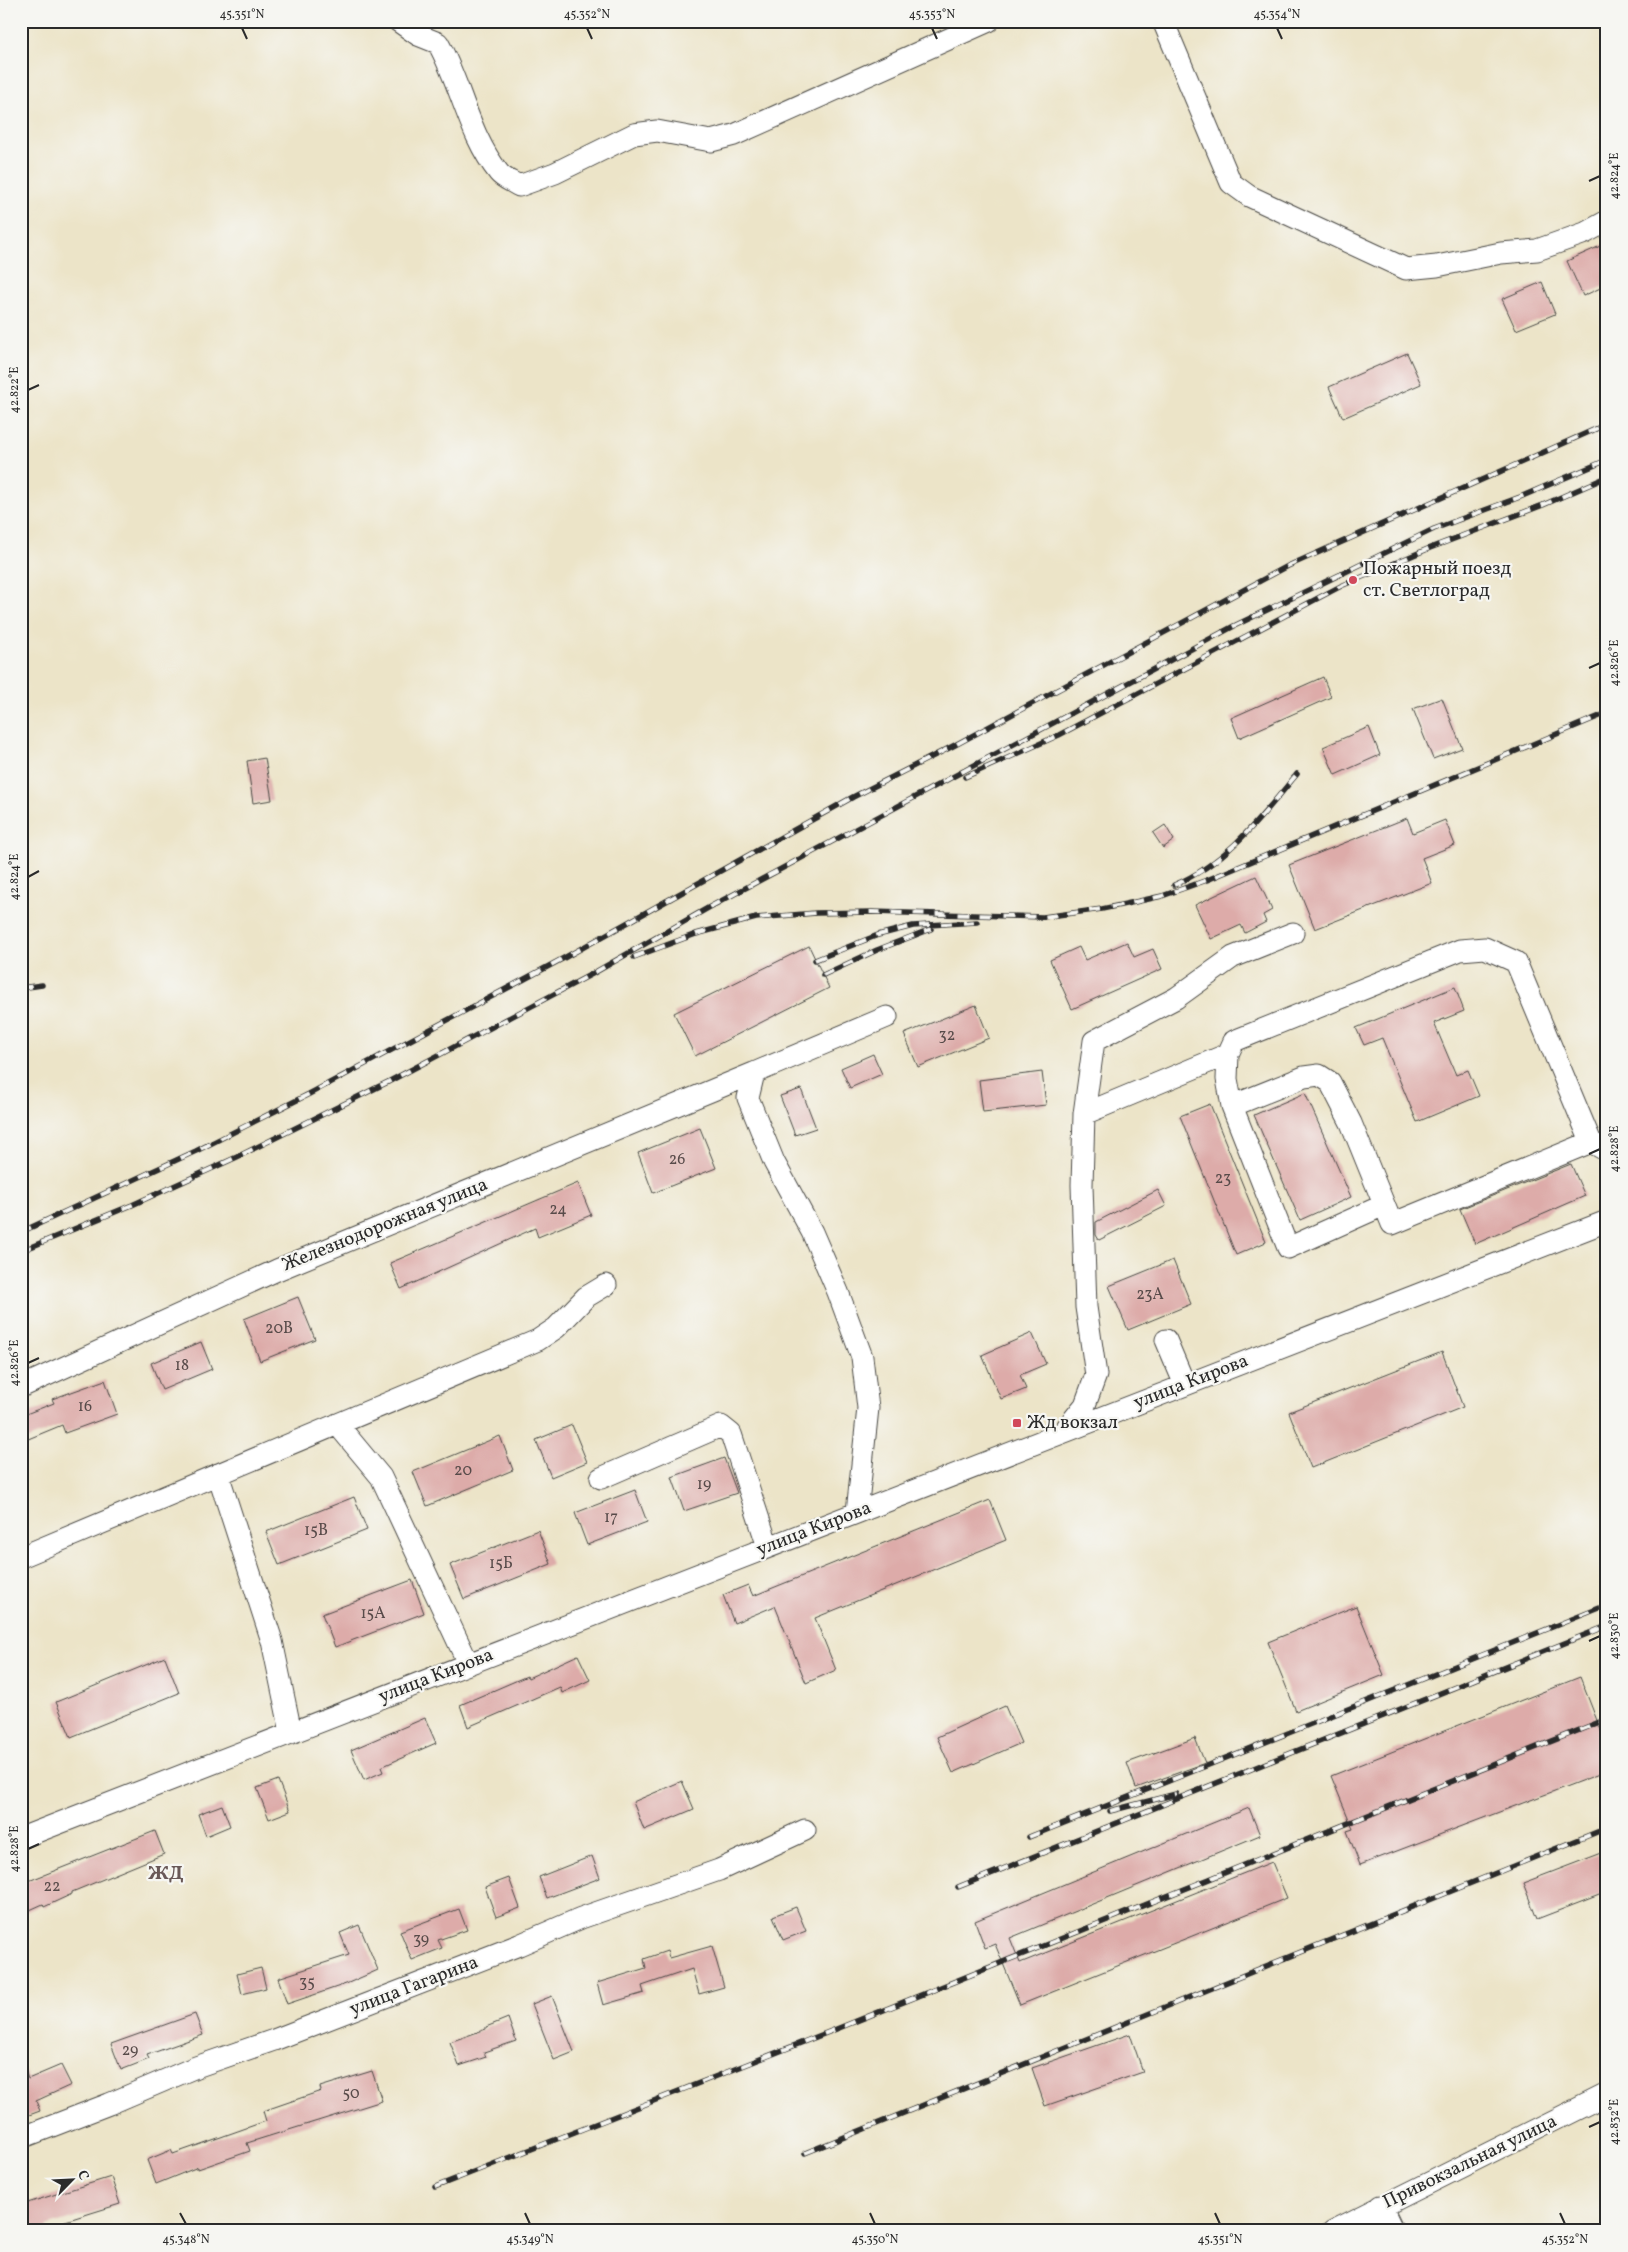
<svg xmlns="http://www.w3.org/2000/svg" width="1628" height="2252" font-family="Vollkorn,serif">
	<rect width="100%" height="100%" fill="#f6f6f2"/>
	<filter id="ink" filterUnits="userSpaceOnUse"><feTurbulence type="fractalNoise" baseFrequency=".02" numOctaves="2"/><feDisplacementMap in="SourceGraphic" scale="10" xChannelSelector="R" yChannelSelector="G"/><feConvolveMatrix kernelMatrix="1 2 1 2 8 2 1 2 1" color-interpolation-filters="sRGB"/></filter>
	<filter id="wash" filterUnits="userSpaceOnUse"><feTurbulence type="fractalNoise" baseFrequency=".0096" numOctaves="4" result="noise"/><feDisplacementMap in="SourceGraphic" scale="20" xChannelSelector="R" yChannelSelector="G"/><feGaussianBlur stdDeviation="1.12" result="paint"/><feColorMatrix in="noise" values="0 0 0 0 0 0 0 0 0 0 0 0 0 0 0 0 0 1.4 0 .05"/><feComposite in="paint" operator="in"/></filter>
	<g filter="url(#wash)">
		<rect width="100%" height="100%" fill="#ece4c8"/>
		<g id="blocks">
			<!-- building -->
			<path fill="#ddaba9" d="M 1607,243 L 1607,285 L 1583,296 L 1567,261 Z
				M 1542,282 L 1555,314 L 1516,330 L 1502,299 Z
				M 1407,353 L 1421,384 L 1343,418 L 1329,387 Z
				M 1323,677 L 1331,697 L 1239,738 L 1231,718 Z
				M 1442,698 L 1462,748 L 1433,759 L 1413,709 Z
				M 1369,727 L 1380,755 L 1335,775 L 1323,747 Z
				M 265,758 L 272,800 L 253,803 L 247,761 Z
				M 1407,818 L 1413,833 L 1445,820 L 1455,845 L 1422,858 L 1432,883 L 1315,929 L 1289,865 Z
				M 1165,825 L 1174,840 L 1163,848 L 1153,833 Z
				M 1256,876 L 1272,910 L 1263,915 L 1266,922 L 1245,933 L 1241,925 L 1211,939 L 1195,905 Z
				M 1127,942 L 1134,957 L 1153,949 L 1162,969 L 1072,1009 L 1050,960 L 1079,947 L 1085,960 Z
				M 809,946 L 829,988 L 695,1056 L 674,1013 Z
				M 1455,987 L 1464,1011 L 1434,1023 L 1456,1075 L 1468,1070 L 1479,1096 L 1417,1122 L 1382,1038 L 1364,1045 L 1356,1028 Z
				M 976,1005 L 989,1038 L 918,1067 L 904,1034 Z
				M 873,1054 L 882,1074 L 850,1088 L 841,1068 Z
				M 1042,1072 L 1046,1105 L 983,1112 L 979,1080 Z
				M 801,1089 L 816,1128 L 795,1135 L 780,1096 Z
				M 1305,1093 L 1351,1197 L 1300,1220 L 1254,1115 Z
				M 1210,1104 L 1266,1242 L 1236,1255 L 1180,1116 Z
				M 700,1128 L 716,1168 L 653,1193 L 638,1153 Z
				M 1571,1164 L 1585,1196 L 1475,1244 L 1460,1209 Z
				M 578,1183 L 591,1215 L 538,1237 L 535,1228 L 401,1289 L 390,1263 Z
				M 1158,1190 L 1166,1206 L 1099,1240 L 1096,1235 L 1096,1222 Z
				M 1173,1260 L 1191,1304 L 1128,1330 L 1109,1286 Z
				M 298,1297 L 315,1339 L 260,1361 L 244,1319 Z
				M 1032,1333 L 1046,1364 L 1020,1375 L 1026,1389 L 1001,1399 L 982,1355 Z
				M 201,1342 L 212,1369 L 162,1390 L 151,1363 Z
				M 1442,1352 L 1463,1407 L 1311,1468 L 1289,1412 Z
				M 105,1380 L 117,1414 L 65,1433 L 62,1425 L 21,1442 L 21,1416 L 54,1403 L 52,1399 Z
				M 572,1425 L 587,1462 L 551,1477 L 536,1440 Z
				M 500,1436 L 513,1470 L 427,1506 L 413,1472 Z
				M 724,1458 L 737,1493 L 684,1511 L 672,1477 Z
				M 635,1490 L 647,1522 L 587,1545 L 575,1513 Z
				M 354,1497 L 367,1530 L 279,1565 L 266,1532 Z
				M 990,1500 L 1006,1540 L 815,1618 L 836,1670 L 806,1683 L 775,1606 L 734,1623 L 723,1595 L 748,1585 L 753,1596 Z
				M 538,1530 L 551,1564 L 464,1599 L 450,1565 Z
				M 412,1580 L 424,1613 L 335,1647 L 322,1614 Z
				M 1356,1606 L 1384,1675 L 1296,1711 L 1268,1642 Z
				M 578,1655 L 590,1680 L 562,1693 L 560,1687 L 468,1727 L 460,1705 L 527,1676 L 528,1678 Z
				M 165,1657 L 179,1693 L 71,1737 L 56,1702 Z
				M 1580,1677 L 1607,1746 L 1607,1771 L 1360,1865 L 1347,1831 L 1353,1829 L 1331,1776 Z
				M 1005,1706 L 1021,1743 L 953,1773 L 937,1737 Z
				M 425,1718 L 436,1743 L 381,1767 L 383,1772 L 364,1780 L 351,1750 Z
				M 1195,1738 L 1205,1763 L 1136,1788 L 1127,1763 Z
				M 278,1780 L 290,1811 L 269,1819 L 257,1788 Z
				M 682,1781 L 694,1809 L 644,1830 L 633,1802 Z
				M 222,1805 L 230,1826 L 206,1836 L 198,1814 Z
				M 1249,1808 L 1260,1835 L 1010,1938 L 1020,1963 L 1272,1862 L 1287,1898 L 1020,2005 L 995,1944 L 985,1948 L 975,1921 Z
				M 155,1831 L 164,1854 L 72,1892 L 72,1894 L 44,1907 L 43,1904 L 21,1914 L 21,1884 Z
				M 1607,1851 L 1607,1892 L 1537,1919 L 1523,1883 Z
				M 592,1856 L 600,1878 L 547,1898 L 539,1877 Z
				M 509,1878 L 520,1908 L 496,1917 L 485,1887 Z
				M 796,1907 L 806,1931 L 783,1940 L 773,1916 Z
				M 459,1909 L 467,1930 L 438,1940 L 442,1948 L 412,1960 L 400,1931 Z
				M 359,1925 L 378,1970 L 346,1984 L 287,2004 L 278,1978 L 349,1955 L 340,1933 Z
				M 712,1946 L 724,1987 L 699,1994 L 692,1969 L 642,1986 L 644,1993 L 603,2005 L 597,1983 L 646,1968 L 644,1959 L 667,1951 L 669,1958 Z
				M 261,1968 L 266,1988 L 242,1994 L 237,1974 Z
				M 552,1996 L 574,2052 L 554,2060 L 532,2004 Z
				M 195,2014 L 203,2035 L 147,2055 L 149,2059 L 121,2070 L 111,2044 Z
				M 508,2018 L 516,2041 L 484,2052 L 486,2057 L 459,2066 L 450,2042 L 486,2029 L 486,2027 Z
				M 1130,2034 L 1143,2072 L 1045,2106 L 1032,2068 Z
				M 21,2065 L 23,2065 L 28,2079 L 61,2065 L 71,2085 L 36,2101 L 40,2111 L 21,2118 Z
				M 372,2071 L 382,2101 L 247,2143 L 250,2151 L 198,2169 L 198,2167 L 156,2184 L 147,2160 L 171,2150 L 173,2154 L 266,2121 L 263,2111 L 321,2091 L 320,2087 Z
				M 111,2177 L 120,2204 L 46,2227 L 47,2231 L 25,2231 L 21,2222 L 21,2205 Z"/>
		</g>
	</g>
	<g filter="url(#ink)">
		<use href="#blocks" fill-opacity="0" stroke="#484743" stroke-width="1"/>
		<g fill="none" stroke-linecap="round" stroke-linejoin="round">
			<!-- minor casing -->
			<g stroke="#484743" stroke-width="23">
				<path id="minor" d="M 398,21 L 418,35 L 438,43 C 461,84 469,136 499,173 C 504,179 513,182 519,186 L 555,173 L 634,134 L 657,131 L 711,141 L 734,135 L 989,21
					M 1163,21 L 1231,183 L 1249,196 L 1406,269 L 1437,266 L 1501,253 L 1537,250 L 1585,233 L 1607,221
					M 1228,1054 L 1234,1041 L 1460,950 L 1485,948 L 1516,962 L 1591,1142
					M 1232,1106 L 1288,1248 L 1384,1205
					M 1084,1114 L 1228,1054 L 1227,1079 L 1232,1106 L 1304,1077 L 1319,1075 L 1330,1082 L 1351,1123 L 1392,1224 L 1591,1142 L 1607,1151
					M 1166,1340 L 1185,1385
					M 21,1387 L 277,1270 L 754,1073
					M 337,1424 L 381,1477 L 468,1663
					M 1065,1430 L 1085,1405 L 1096,1375 L 1086,1307 L 1082,1185 L 1084,1114 L 1094,1041 L 1176,998 L 1233,957 L 1293,933
					M 218,1474 L 272,1641 L 291,1732
					M 601,1478 L 721,1426 L 731,1434 L 768,1547
					M 857,1512 L 868,1408 L 862,1357 L 838,1292 L 812,1232 L 774,1162 L 748,1098 L 754,1073 L 887,1017
					M 21,1557 L 538,1340 L 556,1328 L 586,1297 L 606,1285
					M 21,1838 L 1607,1221
					M 21,2138 L 109,2104 L 196,2067 L 274,2040 L 519,1945 L 581,1918 L 719,1870 L 805,1830
					M 1381,2206 L 1393,2231
					M 1333,2231 L 1607,2094"/>
			</g>
			<!-- minor -->
			<use href="#minor" stroke="#fff" stroke-width="21"/>
			<!-- rail casing -->
			<g stroke="#2b2b2b" stroke-width="5.5">
				<path id="rail" d="M 965,777 L 1059,735 L 1341,586 L 1430,548 L 1543,505 L 1607,477
					M 1174,885 C 1227,863 1261,817 1297,774
					M 634,957 L 696,934 L 756,918 L 816,913 L 872,912 L 1043,917 L 1102,909 L 1135,902 L 1162,896 L 1207,880 L 1607,713
					M 815,960 L 878,935 L 913,926 L 977,922
					M 823,975 L 877,950 L 931,929
					M 21,988 L 42,985
					M 21,1232 L 196,1151 L 309,1094 L 564,958 L 853,797 L 955,745 L 1288,566 L 1607,424
					M 21,1251 L 132,1205 L 237,1157 L 388,1082 L 592,974 L 708,908 L 1234,626 L 1434,529 L 1520,497 L 1607,460
					M 1110,1811 L 1176,1794
					M 1029,1837 L 1607,1605
					M 958,1887 L 1607,1626
					M 805,2153 L 1607,1828
					M 435,2187 L 839,2028 L 1607,1719"/>
			</g>
			<!-- rail -->
			<use href="#rail" stroke="#f6f6f2" stroke-width="4" stroke-dasharray="11" stroke-linecap="butt"/>
		</g>
	</g>
	<!-- ticks -->
	<path fill="none" stroke="#2b2b2b" stroke-width="2" d="M 242,28 L 247,39M 587,28 L 592,39M 932,28 L 937,39M 1277,28 L 1282,39M 1589,181 L 1600,176M 28,390 L 39,385M 1589,668 L 1600,663M 28,877 L 39,871M 1589,1154 L 1600,1149M 28,1363 L 39,1358M 1589,1641 L 1600,1636M 28,1849 L 39,1844M 1589,2127 L 1600,2122M 180,2213 L 186,2224M 525,2213 L 530,2224M 870,2213 L 875,2224M 1215,2213 L 1220,2224M 1560,2213 L 1565,2224"/>
	<!-- markers -->
	<g fill="#d1495b" stroke="#f6f6f2" stroke-width="2">
		<circle cx="1353" cy="580" r="5"/>
		<rect x="1012" y="1418" width="10" height="10" rx="2.5"/>
	</g>
	<g text-anchor="middle" dominant-baseline="central" stroke-width="4.5" stroke-linejoin="round" paint-order="stroke">
		<!-- number labels -->
		<g font-size="16" fill="#584b4a">
			<text x="947" y="1036">32</text>
			<text x="677" y="1160">26</text>
			<text x="1223" y="1179">23</text>
			<text x="558" y="1210">24</text>
			<text x="1150" y="1295">23А</text>
			<text x="279" y="1329">20В</text>
			<text x="182" y="1366">18</text>
			<text x="85" y="1407">16</text>
			<text x="463" y="1471">20</text>
			<text x="704" y="1485">19</text>
			<text x="611" y="1518">17</text>
			<text x="316" y="1531">15В</text>
			<text x="501" y="1564">15Б</text>
			<text x="373" y="1614">15А</text>
			<text x="52" y="1887">22</text>
			<text x="421" y="1940">39</text>
			<text x="307" y="1983">35</text>
			<text x="130" y="2051">29</text>
			<text x="351" y="2094">50</text>
		</g>
		<!-- poi labels -->
		<g font-size="19" fill="#2b2b2b" stroke="#f6f6f2" text-anchor="start">
			<text x="1363" y="569">Пожарный поезд<tspan x="1363" dy="22">ст. Светлоград</tspan></text>
			<text x="1027" y="1423">Жд вокзал</text>
		</g>
		<!-- street labels -->
		<g font-size="19" fill="#2b2b2b" stroke="#f6f6f2">
			<text transform="translate(385 1225) rotate(-22)">Железнодорожная улица</text>
			<text transform="translate(1191 1382) rotate(-21)">улица Кирова</text>
			<text transform="translate(814 1529) rotate(-21)">улица Кирова</text>
			<text transform="translate(436 1676) rotate(-21)">улица Кирова</text>
			<text transform="translate(414 1986) rotate(-21)">улица Гагарина</text>
			<text transform="translate(1470 2162) rotate(-26)">Привокзальная улица</text>
		</g>
		<!-- neighbourhood labels -->
		<g font-size="20" font-weight="bold" fill="#695857" stroke="#f6f6f2">
			<text x="166" y="1874">ЖД</text>
		</g>
	</g>
	<!-- margin -->
	<rect width="1628" height="2252" fill="none" stroke="#f6f6f2" stroke-width="55"/>
	<!-- north arrow -->
	<g transform="translate(72 2180) rotate(66)" stroke="#f6f6f2" stroke-width="4" paint-order="stroke">
	<path d="M0-4L9 19L0 12L-9 19Z" fill="#2b2b2b"/>
	<text y="-8" font-size="14" font-weight="bold" text-anchor="middle" fill="#2b2b2b">С</text>
	</g>
	<rect x="28" y="28" width="1572" height="2196" fill="none" stroke="#2b2b2b" stroke-width="2"/>
	<g font-size="12" text-anchor="middle" fill="#2b2b2b">
		<text x="242" y="18">45.351°N</text>
		<text x="587" y="18">45.352°N</text>
		<text x="932" y="18">45.353°N</text>
		<text x="1277" y="18">45.354°N</text>
		<text transform="translate(1614 176) rotate(-90)" y="4">42.824°E</text>
		<text transform="translate(14 390) rotate(-90)" y="4">42.822°E</text>
		<text transform="translate(1614 663) rotate(-90)" y="4">42.826°E</text>
		<text transform="translate(14 877) rotate(-90)" y="4">42.824°E</text>
		<text transform="translate(1614 1149) rotate(-90)" y="4">42.828°E</text>
		<text transform="translate(14 1363) rotate(-90)" y="4">42.826°E</text>
		<text transform="translate(1614 1636) rotate(-90)" y="4">42.830°E</text>
		<text transform="translate(14 1849) rotate(-90)" y="4">42.828°E</text>
		<text transform="translate(1614 2122) rotate(-90)" y="4">42.832°E</text>
		<text x="186" y="2243">45.348°N</text>
		<text x="530" y="2243">45.349°N</text>
		<text x="875" y="2243">45.350°N</text>
		<text x="1220" y="2243">45.351°N</text>
		<text x="1565" y="2243">45.352°N</text>
	</g>
</svg>
